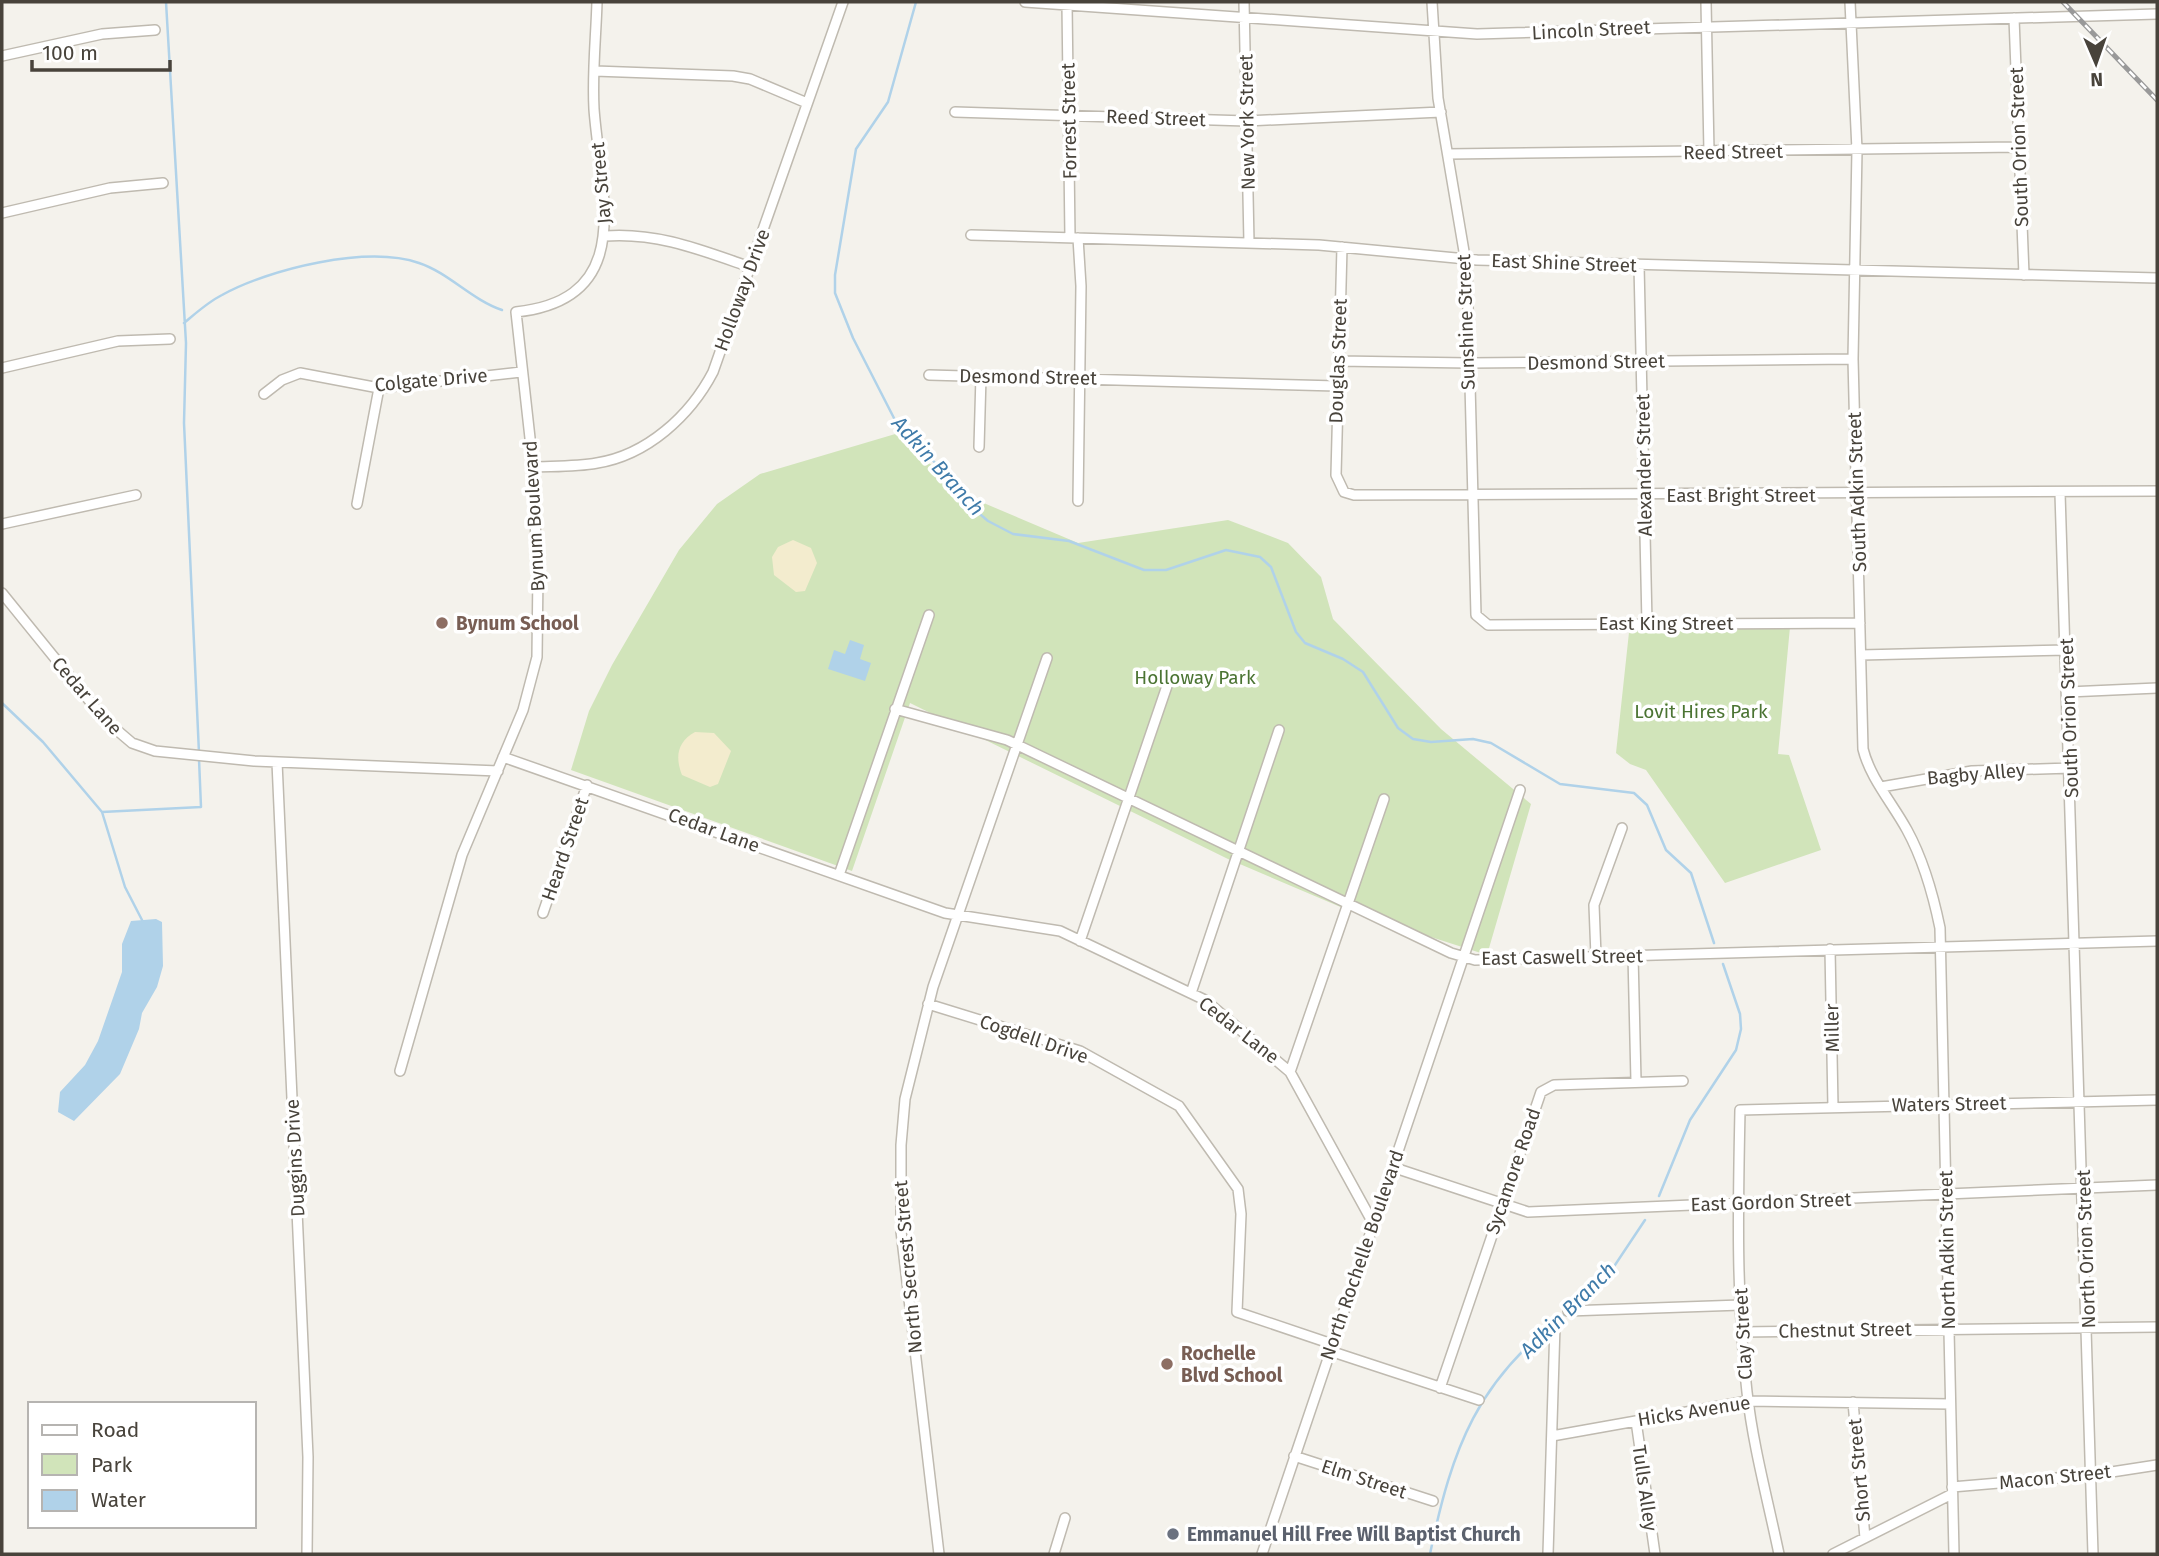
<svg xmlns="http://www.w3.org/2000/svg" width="2159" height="1556" font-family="'Fira Sans',sans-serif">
	<rect width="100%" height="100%" fill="#f4f2ec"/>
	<!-- green -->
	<path fill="#d1e4ba" d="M 902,432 L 925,460 L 979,501 L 1078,543 L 1228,520 L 1288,543 L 1321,577 L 1333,619 L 1441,729 L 1531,804 L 1487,955 L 1350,911 L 1228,859 L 910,703 L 852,871 L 571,770 L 589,711 L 612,665 L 679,550 L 717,504 L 760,474 Z
		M 1630,623 L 1790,627 L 1778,754 L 1789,755 L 1821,850 L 1725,883 L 1646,770 L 1630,764 L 1616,753 Z"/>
	<!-- sand -->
	<path fill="#f3ecce" d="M 793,540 L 811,548 L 817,563 L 805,591 L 796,592 L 774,575 L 772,557 L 778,547 Z
		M 695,732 L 714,733 L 731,751 L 718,784 L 710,787 L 682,775 C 675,757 677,742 695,732 Z"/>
	<!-- water -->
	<path fill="#b0d2e9" d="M 850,640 L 864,645 L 860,659 L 871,663 L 865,681 L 828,669 L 834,650 L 845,654 Z
		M 156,919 L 162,922 L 163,966 L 157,987 L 142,1013 L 139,1029 L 120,1074 L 74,1121 L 58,1112 L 60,1092 L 85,1065 L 98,1041 L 122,972 L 122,944 L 131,921 Z"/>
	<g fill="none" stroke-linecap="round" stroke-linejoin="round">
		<!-- stream -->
		<path stroke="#b0d2e9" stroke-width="2.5" d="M 166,2 L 186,343 L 184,423 L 199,753
			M 916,2 L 888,102 L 856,149 L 835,275 L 835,293 L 853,338 L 897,424 L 945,473 L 959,496 L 988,521 L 1013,534 L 1069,541 L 1144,570 L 1166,570 L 1226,550 L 1260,557 L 1271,567 L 1296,632 L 1305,643 L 1343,659 L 1363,672 L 1398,728 L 1413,739 L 1431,742 L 1473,739 L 1491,743 L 1560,784 L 1634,793 L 1647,805 L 1666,850 L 1691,873 L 1714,943
			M 184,323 C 196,313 208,302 222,295 C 269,269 367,245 419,263 C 449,273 472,300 502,310
			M 2,703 L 43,742 L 102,812 L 125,887 L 142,920
			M 102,812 L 201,807 L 199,759
			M 1659,1196 L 1690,1120 L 1736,1050 L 1741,1029 L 1740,1014 L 1723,964
			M 1573,1308 L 1609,1274 L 1645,1220
			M 1430,1554 C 1452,1448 1477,1379 1568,1312"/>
		<!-- minor casing -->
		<g stroke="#bfbab0" stroke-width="12">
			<path id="minor" d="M 1025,2 L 1477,34 L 2157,14
				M 1244,2 L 1249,243
				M 1432,2 L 1438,98 L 1467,269 L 1476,615 L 1488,625 L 1860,623
				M 1706,2 L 1709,152
				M 1850,2 L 1857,150 L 1853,359 L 1863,749 C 1870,778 1893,804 1907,830 C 1924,861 1933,894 1940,928 L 1954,1554
				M 1067,4 L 1070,238
				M 2014,18 L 2024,275
				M 2,56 L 102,34 L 155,30
				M 595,71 L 733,76 L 750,79 L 807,103
				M 955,112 L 1247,121 L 1441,112
				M 1448,154 L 2018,147
				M 2,213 L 110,188 L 163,183
				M 971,235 L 1319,245 L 1477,260 L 2157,278
				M 605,236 C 657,232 701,250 750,267
				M 1342,247 L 1336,475 L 1344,492 L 1354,495 L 2157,491
				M 1639,265 L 1647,623
				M 1338,361 L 1469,363 L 1853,359
				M 2,368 L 118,341 L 170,339
				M 929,375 L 1337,386
				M 264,394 L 282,380 L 300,373 L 379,388 L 521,372
				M 979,447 L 981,376
				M 532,467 C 553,466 576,467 597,463 C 647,455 690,416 713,372 L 843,2
				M 2060,493 L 2093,1554
				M 1078,501 L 1081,286 L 1078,238
				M 357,504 L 379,388
				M 2,524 L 136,495
				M 2,593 L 105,720 L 132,743 L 155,751 L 254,761 L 498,771
				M 1861,655 L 2067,650
				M 2068,692 L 2157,688
				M 895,709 L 1007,740 L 1451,953 L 1475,960 L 2157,941
				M 503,757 L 945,913 L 1060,931 L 1205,1000 L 1290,1072 L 1373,1223
				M 277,762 L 308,1457 L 307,1554
				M 1881,787 L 1972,771 L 2071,768
				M 839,875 L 929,615
				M 543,913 L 587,785
				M 1080,941 L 1168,683
				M 1830,949 L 1833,1107
				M 1633,955 L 1636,1081
				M 1596,956 L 1594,905 L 1622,828
				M 1191,993 L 1279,730
				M 928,1004 L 1080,1051 L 1179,1106 L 1238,1189 L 1241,1214 L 1237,1312 L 1332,1344
				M 400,1071 L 462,855 L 523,710 L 537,657 L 538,571 L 530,438 L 516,312 C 638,299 600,193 594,109 C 592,73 596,37 597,2
				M 1290,1072 L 1384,799
				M 1392,1167 L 1528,1212 L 2157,1185
				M 1568,1311 L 1741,1305
				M 1742,1332 L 2157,1327
				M 1330,1351 L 1479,1400
				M 1440,1388 L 1541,1092 L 1554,1085 L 1683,1081
				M 1853,1402 L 1865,1538
				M 1636,1421 L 1655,1554
				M 1552,1436 L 1748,1401 L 1950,1404
				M 1294,1456 L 1433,1501
				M 1952,1487 L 2092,1475 L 2157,1465
				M 939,1554 L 901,1231 L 901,1145 L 905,1099 L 933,987 L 1047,658
				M 1054,1554 L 1065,1518
				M 1262,1554 L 1520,790
				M 1548,1554 L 1555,1325
				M 1779,1554 C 1768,1501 1753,1446 1747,1392 C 1736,1299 1738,1204 1740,1110 L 2157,1100
				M 1833,1554 L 1952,1494"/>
		</g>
		<!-- minor -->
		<use href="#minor" stroke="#fff" stroke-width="9"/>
		<!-- rail casing -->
		<g stroke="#999" stroke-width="5">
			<path id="rail" d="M 2063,2 L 2157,100"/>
		</g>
		<!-- rail -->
		<use href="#rail" stroke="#fff" stroke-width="2.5" stroke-dasharray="8" stroke-linecap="butt"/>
	</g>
	<!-- markers -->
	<g fill="#8d6e63" stroke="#fff" stroke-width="2.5">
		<circle cx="442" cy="623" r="7"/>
		<circle cx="1167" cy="1364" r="7"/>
	</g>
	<circle fill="#6b7280" stroke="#fff" stroke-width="2.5" cx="1173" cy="1534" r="7"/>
	<g text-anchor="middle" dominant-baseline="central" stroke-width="7" stroke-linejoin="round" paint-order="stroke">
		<!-- street labels -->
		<g font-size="19" fill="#48433b" stroke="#fff">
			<text transform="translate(1591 30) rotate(-3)">Lincoln Street</text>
			<text transform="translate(1156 118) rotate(2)">Reed Street</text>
			<text transform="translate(1069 121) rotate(-91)">Forrest Street</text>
			<text transform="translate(1247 122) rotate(-91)">New York Street</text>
			<text transform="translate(2019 147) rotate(-92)">South Orion Street</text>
			<text transform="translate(1733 152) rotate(-1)">Reed Street</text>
			<text transform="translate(601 183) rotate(-95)">Jay Street</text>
			<text transform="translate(1564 263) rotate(2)">East Shine Street</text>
			<text transform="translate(742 290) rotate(-70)">Holloway Drive</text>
			<text transform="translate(1466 322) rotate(-92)">Sunshine Street</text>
			<text transform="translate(1338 361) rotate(-88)">Douglas Street</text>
			<text transform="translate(1596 362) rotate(-1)">Desmond Street</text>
			<text transform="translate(1028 377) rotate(1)">Desmond Street</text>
			<text transform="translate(431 380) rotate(-5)">Colgate Drive</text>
			<text transform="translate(1644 465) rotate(-91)">Alexander Street</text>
			<text transform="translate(1857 492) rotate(-92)">South Adkin Street</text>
			<text x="1741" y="495">East Bright Street</text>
			<text transform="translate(534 516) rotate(-93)">Bynum Boulevard</text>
			<text x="1666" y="623">East King Street</text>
			<text transform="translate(87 696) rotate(49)">Cedar Lane</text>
			<text transform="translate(2069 718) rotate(-92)">South Orion Street</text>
			<text transform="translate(1976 774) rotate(-5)">Bagby Alley</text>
			<text transform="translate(714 830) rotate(20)">Cedar Lane</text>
			<text transform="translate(565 849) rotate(-71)">Heard Street</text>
			<text transform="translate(1562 957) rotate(-1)">East Caswell Street</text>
			<text transform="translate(1832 1028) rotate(-91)">Miller</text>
			<text transform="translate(1239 1030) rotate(38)">Cedar Lane</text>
			<text transform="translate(1034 1039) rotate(19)">Cogdell Drive</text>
			<text transform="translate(1949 1104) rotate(-1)">Waters Street</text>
			<text transform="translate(295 1158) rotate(-93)">Duggins Drive</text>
			<text transform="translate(1513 1171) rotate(-71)">Sycamore Road</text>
			<text transform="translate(1771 1202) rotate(-2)">East Gordon Street</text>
			<text transform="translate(2086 1249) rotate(-92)">North Orion Street</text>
			<text transform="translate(1947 1250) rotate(-91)">North Adkin Street</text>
			<text transform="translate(1362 1255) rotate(-71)">North Rochelle Boulevard</text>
			<text transform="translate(908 1267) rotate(-95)">North Secrest Street</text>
			<text transform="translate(1845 1330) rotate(-1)">Chestnut Street</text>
			<text transform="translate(1743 1334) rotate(-93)">Clay Street</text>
			<text transform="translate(1694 1411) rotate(-9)">Hicks Avenue</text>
			<text transform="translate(1859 1470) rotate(-95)">Short Street</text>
			<text transform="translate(2055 1477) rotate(-6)">Macon Street</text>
			<text transform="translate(1364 1479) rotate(18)">Elm Street</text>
			<text transform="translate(1645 1488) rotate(82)">Tulls Alley</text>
		</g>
		<!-- education labels -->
		<g font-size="19" font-weight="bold" fill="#785e54" stroke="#fff" text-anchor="start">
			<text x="456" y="623">Bynum School</text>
			<text x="1181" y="1353">Rochelle<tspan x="1181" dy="22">Blvd School</tspan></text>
		</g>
		<!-- park labels -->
		<g font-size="19" fill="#4b7433" stroke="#fff">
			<text x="1195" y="677">Holloway Park</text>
			<text x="1701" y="711">Lovit Hires Park</text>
		</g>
		<!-- worship labels -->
		<g font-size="19" font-weight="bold" fill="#5b616d" stroke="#fff" text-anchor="start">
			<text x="1187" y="1534">Emmanuel Hill Free Will Baptist Church</text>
		</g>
		<!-- water labels -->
		<g font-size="21" font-style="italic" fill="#3f7ba9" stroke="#fff">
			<text transform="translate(938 466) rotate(48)">Adkin Branch</text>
			<text transform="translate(1568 1310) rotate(-45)">Adkin Branch</text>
		</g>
	</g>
	<!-- border -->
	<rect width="2159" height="1556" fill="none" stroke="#48433b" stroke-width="7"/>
	<!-- legend -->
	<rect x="28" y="1402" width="228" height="126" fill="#ffffff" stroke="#b6b4b1" stroke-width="2"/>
	<rect x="42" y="1425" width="35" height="10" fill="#ffffff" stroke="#b6b4b1" stroke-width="2"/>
	<text x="91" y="1437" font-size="21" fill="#48433b">Road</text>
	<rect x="42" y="1454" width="35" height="21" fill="#d1e4ba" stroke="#b6b4b1" stroke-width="2"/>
	<text x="91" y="1472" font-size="21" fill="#48433b">Park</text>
	<rect x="42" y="1490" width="35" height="21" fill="#b0d2e9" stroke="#b6b4b1" stroke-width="2"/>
	<text x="91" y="1507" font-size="21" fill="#48433b">Water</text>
	<!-- north arrow -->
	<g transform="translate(2096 63) rotate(178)" stroke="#ffffff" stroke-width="5" paint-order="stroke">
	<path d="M0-5L12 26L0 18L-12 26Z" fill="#48433b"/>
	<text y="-10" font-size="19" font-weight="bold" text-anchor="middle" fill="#48433b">N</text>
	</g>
	<!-- scale -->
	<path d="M32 60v10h138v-10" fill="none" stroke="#48433b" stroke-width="3.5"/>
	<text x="42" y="60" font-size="21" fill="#48433b" stroke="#ffffff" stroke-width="5" paint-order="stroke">100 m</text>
</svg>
